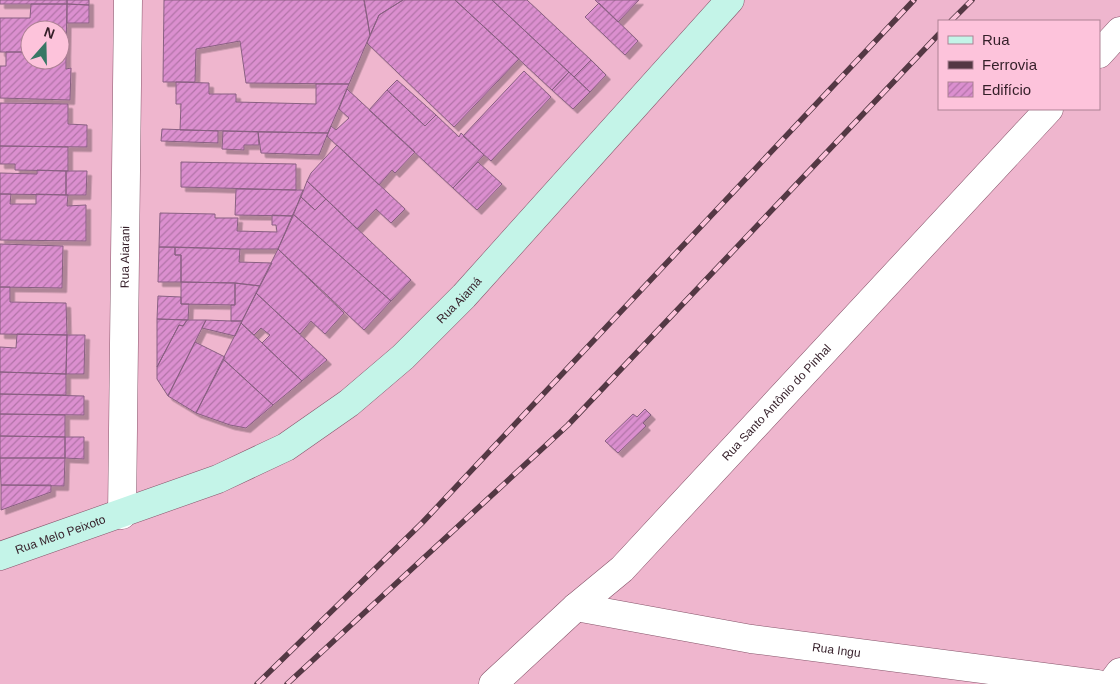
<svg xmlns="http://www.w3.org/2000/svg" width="1120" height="684" font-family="Arial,sans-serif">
	<defs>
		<pattern id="building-hatch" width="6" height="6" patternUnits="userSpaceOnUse" patternTransform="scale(1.25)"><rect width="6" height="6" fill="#db8fcf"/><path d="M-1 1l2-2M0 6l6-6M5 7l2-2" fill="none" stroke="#b274a8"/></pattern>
		<filter id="shadow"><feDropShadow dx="4.5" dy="4.5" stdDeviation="0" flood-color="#0004"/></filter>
	</defs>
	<rect width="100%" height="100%" fill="#efb6ce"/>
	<!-- building -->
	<path fill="url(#building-hatch)" stroke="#896082" filter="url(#shadow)" d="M 0,0 L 67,0 L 67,4 L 0,4 Z
		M 67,0 L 89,0 L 89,5 L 67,4 Z
		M 164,0 L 364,0 L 370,35 L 349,84 L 246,83 L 240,41 L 196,49 L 195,82 L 163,82 Z
		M 364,0 L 403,0 L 379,15 L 370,35 Z
		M 403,0 L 455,0 L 519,59 L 454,127 L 367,43 L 379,15 Z
		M 455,0 L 492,0 L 569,72 L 552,90 Z
		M 492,0 L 527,0 L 591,60 L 574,77 Z
		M 595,0 L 639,0 L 618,22 Z
		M 599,3 L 638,41 L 625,55 L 585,17 Z
		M 31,4 L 67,4 L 66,52 L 60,52 L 60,30 L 30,30 L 30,52 L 0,52 L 0,18 L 30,18 Z
		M 67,4 L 89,5 L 89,23 L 67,23 Z
		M 6,52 L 30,52 L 30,60 L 60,60 L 60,52 L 66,52 L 66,69 L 71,68 L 70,100 L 0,98 L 0,66 L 6,66 Z
		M 591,60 L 606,75 L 590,92 L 574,77 Z
		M 524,71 L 551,97 L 491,161 L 463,136 Z
		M 569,72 L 590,92 L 573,109 L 552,90 Z
		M 397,80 L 436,115 L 425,126 L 387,90 Z
		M 176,82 L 209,83 L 209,94 L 236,94 L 236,102 L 316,104 L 316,84 L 349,84 L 328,133 L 180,130 L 181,104 L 176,104 Z
		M 347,89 L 415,152 L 395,173 L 392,170 L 379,185 L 327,136 L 331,126 L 336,130 L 349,118 L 339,109 Z
		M 387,90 L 425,126 L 436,115 L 459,137 L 461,133 L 484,155 L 453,188 L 369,110 Z
		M 0,103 L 68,104 L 68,124 L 87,125 L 87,147 L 0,146 Z
		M 162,129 L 218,131 L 218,143 L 161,141 Z
		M 223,131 L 258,132 L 259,145 L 244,145 L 244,150 L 222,149 Z
		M 258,132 L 328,133 L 319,155 L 261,153 Z
		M 337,145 L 405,209 L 391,223 L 376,209 L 357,229 L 307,181 L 311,173 Z
		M 0,146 L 68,147 L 68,171 L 15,170 L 15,164 L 0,164 Z
		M 181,162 L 296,164 L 296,190 L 181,187 Z
		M 478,162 L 502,184 L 477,210 L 453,188 Z
		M 37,170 L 66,171 L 66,195 L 0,194 L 0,173 L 37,174 Z
		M 66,171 L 87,171 L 86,195 L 66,195 Z
		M 307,181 L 326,199 L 315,210 L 301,197 Z
		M 236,189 L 296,190 L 303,190 L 293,216 L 235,215 Z
		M 0,194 L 11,194 L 10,204 L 36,204 L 36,194 L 68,195 L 67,206 L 86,205 L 86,241 L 0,240 Z
		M 301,197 L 315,210 L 326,199 L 411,280 L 391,301 L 293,214 Z
		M 160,213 L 215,214 L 215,218 L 238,218 L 237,231 L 277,232 L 276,225 L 272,225 L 272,215 L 293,216 L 278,249 L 240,249 L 159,247 Z
		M 293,214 L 391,301 L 364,330 L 278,249 Z
		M 0,244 L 63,246 L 62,288 L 0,287 Z
		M 159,247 L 175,247 L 175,255 L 181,255 L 181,282 L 158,282 Z
		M 175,247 L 240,249 L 239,262 L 272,263 L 260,286 L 235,283 L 181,282 L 181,255 L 175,255 Z
		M 278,249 L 344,313 L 325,334 L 311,321 L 300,334 L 256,293 Z
		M 181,282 L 235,283 L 235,305 L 181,304 Z
		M 235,283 L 260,286 L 242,321 L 231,321 L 231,305 L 235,305 Z
		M 0,287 L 10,287 L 10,302 L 66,303 L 67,335 L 0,334 Z
		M 256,293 L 327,360 L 302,381 L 262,343 L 270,335 L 261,328 L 254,335 L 241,323 Z
		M 158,296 L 181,297 L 181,304 L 189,304 L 188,320 L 157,319 Z
		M 157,319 L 187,320 L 183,326 L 179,325 L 157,367 Z
		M 187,320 L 206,320 L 168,396 L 157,379 L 157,367 L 179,325 L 183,326 Z
		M 206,320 L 231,321 L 242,321 L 235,336 L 202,328 Z
		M 241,323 L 302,381 L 273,405 L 223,359 Z
		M 17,334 L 67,335 L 66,374 L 0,372 L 0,347 L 16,348 Z
		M 67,335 L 85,335 L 84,374 L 66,374 Z
		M 195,342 L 225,357 L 196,413 L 168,396 Z
		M 223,359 L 273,405 L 246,428 L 230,425 L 196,413 Z
		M 0,372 L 66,374 L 66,395 L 0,394 Z
		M 0,394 L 84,396 L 84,415 L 0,414 Z
		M 645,409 L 651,415 L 643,423 L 646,426 L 618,453 L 605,441 L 633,414 L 637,417 Z
		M 0,414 L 65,415 L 65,437 L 0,436 Z
		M 0,436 L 65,437 L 65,458 L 0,458 Z
		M 65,437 L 84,437 L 84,459 L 65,458 Z
		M 0,458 L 65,458 L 64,486 L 1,485 Z
		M 1,485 L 51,485 L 51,492 L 1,510 Z"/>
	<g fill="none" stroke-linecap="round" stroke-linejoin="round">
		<!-- minor casing -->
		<g stroke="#86546a" stroke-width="29">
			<g id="minor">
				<path d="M 1099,54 L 1120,31"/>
				<path id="s1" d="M 122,515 L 128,0"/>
				<path id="s2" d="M 576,607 L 751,639 L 1097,684"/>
				<path id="s3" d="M 493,684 L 576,607 L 622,569 L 1049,109"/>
				<path d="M 1111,684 L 1120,672"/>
			</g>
		</g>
		<!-- secondary casing -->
		<g stroke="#86546a" stroke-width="29">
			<g id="secondary">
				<path id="s4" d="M 0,556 L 218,479 L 286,447 L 349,403 L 403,357 L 464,296 L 730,0"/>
			</g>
		</g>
		<!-- minor -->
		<use href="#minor" stroke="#fff" stroke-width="28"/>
		<!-- secondary -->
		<use href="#secondary" stroke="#c4f4e8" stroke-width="28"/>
		<!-- rail casing -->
		<g stroke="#543844" stroke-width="5.5">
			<path id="rail" d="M 951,21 L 972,0
				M 257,684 L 422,523 L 914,0
				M 287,684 L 568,425 L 939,34"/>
		</g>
		<!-- rail -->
		<use href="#rail" stroke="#fdc3db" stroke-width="4" stroke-dasharray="11" stroke-linecap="butt"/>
	</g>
	<g text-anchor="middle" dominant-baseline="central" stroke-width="5" stroke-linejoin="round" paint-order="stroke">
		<!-- street labels -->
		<g font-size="12" fill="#351f29" stroke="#fdc3db">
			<text stroke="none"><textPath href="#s1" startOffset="258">Rua Aiarani</textPath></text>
			<text stroke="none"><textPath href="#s4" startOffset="534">Rua Aiamá</textPath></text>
			<text stroke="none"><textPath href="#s3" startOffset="400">Rua Santo Antônio do Pinhal</textPath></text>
			<text stroke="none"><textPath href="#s4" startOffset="64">Rua Melo Peixoto</textPath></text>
			<text stroke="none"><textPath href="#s2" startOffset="264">Rua Ingu</textPath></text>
		</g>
	</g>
	<!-- legend -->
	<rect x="938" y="20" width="162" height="90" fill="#fdc3db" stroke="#ad8194"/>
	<rect x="948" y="36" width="25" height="8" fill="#c4f4e8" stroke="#ad8194"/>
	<text x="982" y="45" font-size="15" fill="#351f29">Rua</text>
	<rect x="948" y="61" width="25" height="8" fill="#543844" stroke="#ad8194"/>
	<text x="982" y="70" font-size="15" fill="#351f29">Ferrovia</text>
	<rect x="948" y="82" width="25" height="15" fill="url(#building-hatch)" stroke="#ad8194"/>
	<text x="982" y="95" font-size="15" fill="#351f29">Edifício</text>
	<!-- north arrow -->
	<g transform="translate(45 45) rotate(20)"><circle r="24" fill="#fdc3db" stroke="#ad8194"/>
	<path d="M0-4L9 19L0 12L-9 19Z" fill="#387765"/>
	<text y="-8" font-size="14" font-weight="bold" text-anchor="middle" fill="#351f29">N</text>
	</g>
</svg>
